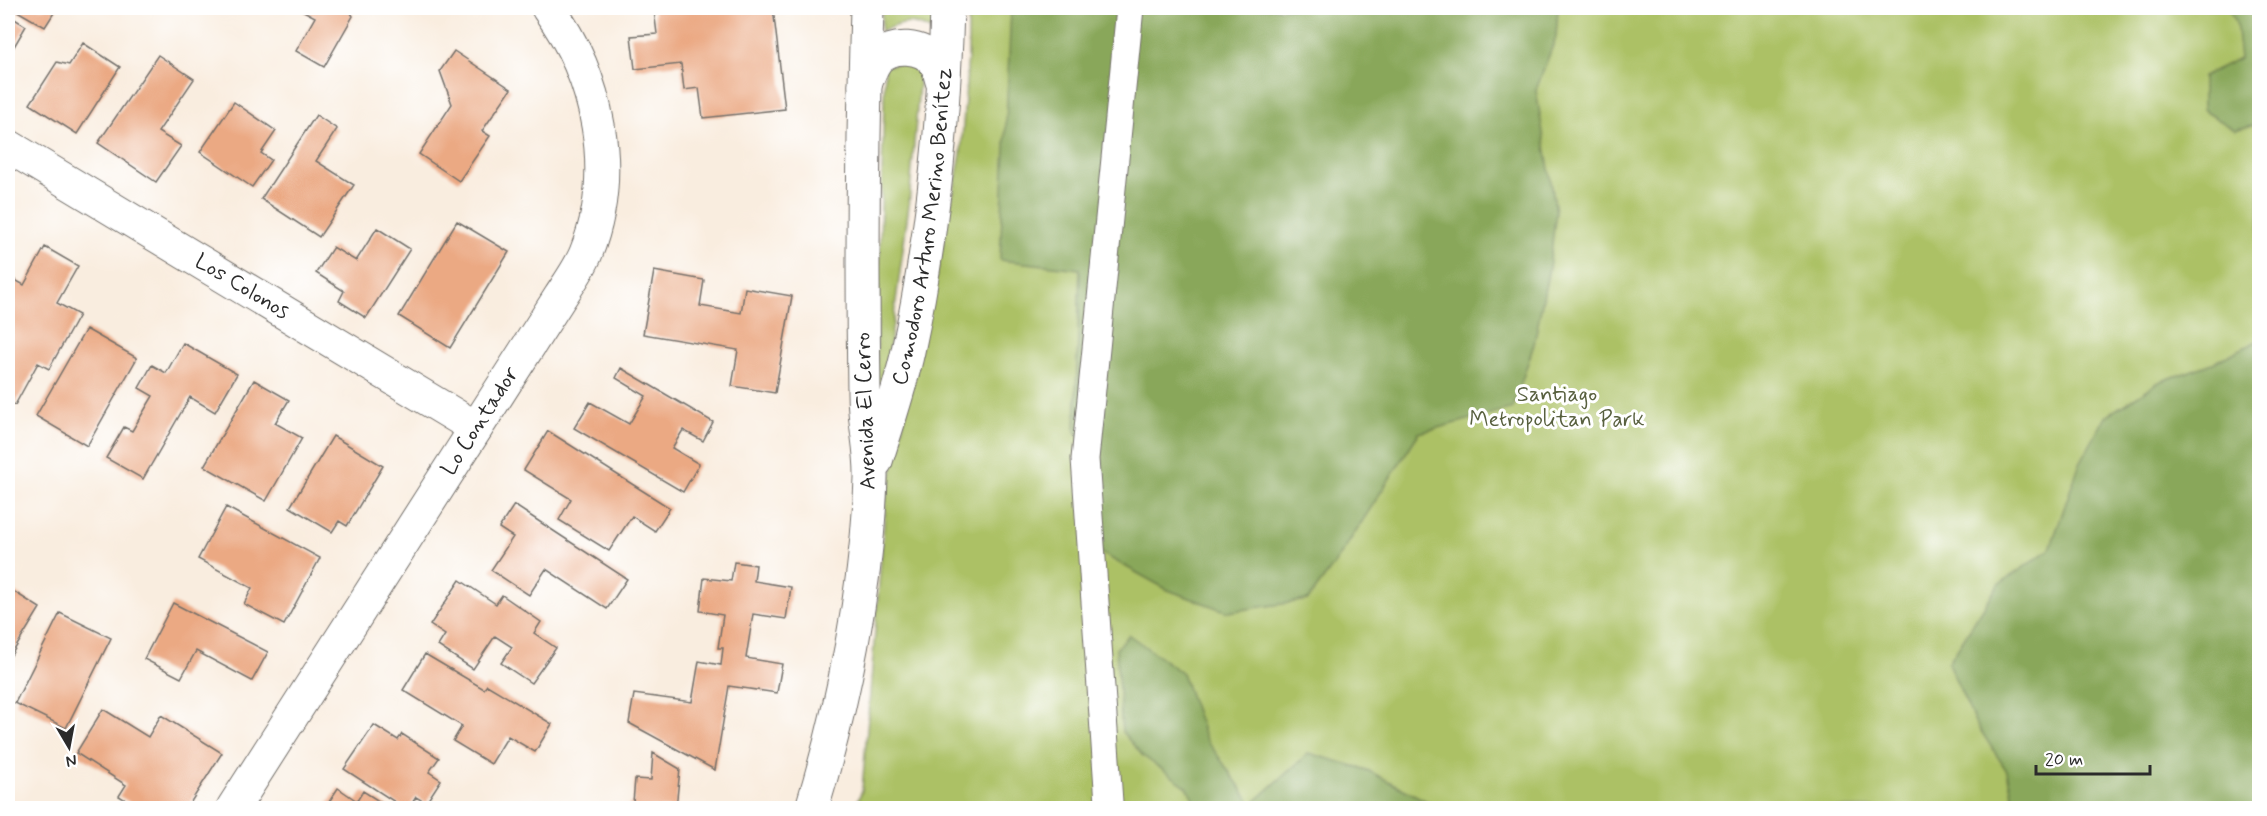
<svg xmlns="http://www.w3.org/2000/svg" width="2267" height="816" font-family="Mynerve,sans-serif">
	<rect width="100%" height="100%" fill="#fff"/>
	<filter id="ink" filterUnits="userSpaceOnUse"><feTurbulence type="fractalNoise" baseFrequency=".0167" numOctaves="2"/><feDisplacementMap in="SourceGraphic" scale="12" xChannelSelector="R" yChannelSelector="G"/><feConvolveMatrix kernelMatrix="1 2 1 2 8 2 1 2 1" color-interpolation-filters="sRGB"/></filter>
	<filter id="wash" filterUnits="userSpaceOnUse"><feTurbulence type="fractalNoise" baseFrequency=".008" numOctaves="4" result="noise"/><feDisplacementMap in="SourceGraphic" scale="24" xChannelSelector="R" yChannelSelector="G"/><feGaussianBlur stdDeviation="1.35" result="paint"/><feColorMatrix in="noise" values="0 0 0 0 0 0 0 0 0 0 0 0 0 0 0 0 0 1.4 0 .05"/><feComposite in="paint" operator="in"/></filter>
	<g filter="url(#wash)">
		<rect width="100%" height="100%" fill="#f9eddf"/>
		<!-- green -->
		<path fill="#acc165" stroke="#6c7648" stroke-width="1.5" d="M 882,8 L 940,8 L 940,35 C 912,21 910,19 881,31 Z
			M 968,8 L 2259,8 L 2259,808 L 855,808 L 862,790 L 886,499 L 938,269 L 961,154 L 968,55 Z
			M 921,60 L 909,205 L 885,382 L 875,420 L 885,66 Z"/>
		<!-- forest -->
		<path fill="#89a75a" stroke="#5a6942" stroke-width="1.5" d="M 1011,8 L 1558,8 L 1556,37 L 1536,90 L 1556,212 L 1549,268 L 1534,344 L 1513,408 L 1419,433 L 1336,562 L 1308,600 L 1228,612 L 1168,590 L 1101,553 L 1100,457 L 1075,432 L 1080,269 L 1000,260 Z
			M 2227,8 L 2259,8 L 2259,123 L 2235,130 L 2203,110 L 2203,76 L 2240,58 L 2236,21 Z
			M 2259,340 L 2259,808 L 2015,808 L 2007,771 L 1975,722 L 1948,663 L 1998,585 L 2050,549 L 2079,465 L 2106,416 L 2159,382 L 2213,363 Z
			M 1129,635 L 1182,673 L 1206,739 L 1252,804 L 1309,753 L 1367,770 L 1440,808 L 1198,808 L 1187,787 L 1143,756 L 1122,732 L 1116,649 Z"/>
		<g id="blocks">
			<!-- building -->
			<path fill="#eba983" d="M 12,8 L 57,8 L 45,27 Z
				M 298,8 L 348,8 L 353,16 L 324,67 L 296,51 L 315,17 Z
				M 675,8 L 773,8 L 785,109 L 703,118 L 699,88 L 684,90 L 681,64 L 635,69 L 631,36 L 657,34 L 654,10 Z
				M 8,15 L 26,26 L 8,57 Z
				M 83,43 L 120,67 L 77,134 L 30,104 L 57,62 L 69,65 Z
				M 454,51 L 511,89 L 482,131 L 490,136 L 459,181 L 419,154 L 452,104 L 440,71 Z
				M 158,55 L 194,79 L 158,132 L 181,146 L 156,182 L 98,143 Z
				M 234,102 L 276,131 L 261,153 L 271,160 L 252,187 L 200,152 Z
				M 316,115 L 337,129 L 316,161 L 354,185 L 319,237 L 261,199 Z
				M 457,221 L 509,252 L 450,348 L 399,316 Z
				M 377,228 L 410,249 L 366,318 L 339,301 L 344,291 L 316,273 L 333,247 L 356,261 Z
				M 8,233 L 13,236 L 8,247 Z
				M 45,247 L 78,266 L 57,303 L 79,315 L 49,369 L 38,363 L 15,405 L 8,400 L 8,276 L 24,285 Z
				M 654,271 L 704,280 L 700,306 L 741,313 L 745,288 L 792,296 L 775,393 L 732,386 L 738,350 L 643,334 Z
				M 86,329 L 137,358 L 87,446 L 36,416 Z
				M 183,343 L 237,374 L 215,412 L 190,397 L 143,479 L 106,458 L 124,427 L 132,431 L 153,396 L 139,388 L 152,365 L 166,373 Z
				M 621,368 L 713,422 L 703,441 L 683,430 L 672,448 L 699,464 L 683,492 L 574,428 L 590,402 L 629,424 L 646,396 L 616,378 Z
				M 254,380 L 289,400 L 275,423 L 302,438 L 266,501 L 204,466 Z
				M 548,431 L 670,508 L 655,531 L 632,516 L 609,551 L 559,520 L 571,499 L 524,470 Z
				M 333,436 L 383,466 L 347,526 L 339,521 L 332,532 L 290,507 Z
				M 514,505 L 627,579 L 607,609 L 546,569 L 529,595 L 491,570 L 513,537 L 499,528 Z
				M 226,507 L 320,558 L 284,625 L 244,604 L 252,588 L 198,559 Z
				M 734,562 L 756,565 L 754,581 L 791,587 L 786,619 L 753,614 L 746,658 L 782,664 L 777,693 L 729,686 L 715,770 L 629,723 L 634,694 L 692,702 L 699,661 L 721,665 L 723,648 L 718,648 L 723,615 L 700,611 L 704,578 L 731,581 Z
				M 460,580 L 496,604 L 502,595 L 541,622 L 534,633 L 556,648 L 531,683 L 501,663 L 512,647 L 495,636 L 473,669 L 438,646 L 445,635 L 430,625 Z
				M 8,588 L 40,608 L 8,660 Z
				M 173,603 L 268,652 L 252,681 L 196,651 L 181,678 L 144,659 Z
				M 60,613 L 111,638 L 66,728 L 15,703 Z
				M 425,654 L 484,689 L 487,685 L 552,724 L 535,752 L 508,736 L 491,764 L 453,741 L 462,726 L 403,690 Z
				M 103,709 L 148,737 L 161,715 L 222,753 L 187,808 L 139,808 L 119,796 L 126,785 L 76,753 Z
				M 374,725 L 398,740 L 402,734 L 439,758 L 429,772 L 441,780 L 426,803 L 416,797 L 409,808 L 404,808 L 344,769 Z
				M 653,753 L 680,769 L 676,808 L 625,808 L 633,802 L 635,779 L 651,780 Z
				M 338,788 L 357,801 L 363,791 L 390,808 L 325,808 Z"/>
		</g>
	</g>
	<g filter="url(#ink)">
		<use href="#blocks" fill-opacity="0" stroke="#736f6a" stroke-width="1.5"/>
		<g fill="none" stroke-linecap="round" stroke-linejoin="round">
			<!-- pedestrian casing -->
			<g stroke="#736f6a" stroke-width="29">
				<path id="pedestrian" d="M 1107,808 L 1109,802 L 1085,459 L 1130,8"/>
			</g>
			<!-- minor casing -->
			<g stroke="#736f6a" stroke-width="35">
				<g id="minor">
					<path id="s1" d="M 8,146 L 476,428"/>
					<path id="s2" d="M 233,808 L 560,297 C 569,283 580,268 586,253 C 618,172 599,77 548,8"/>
				</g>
			</g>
			<!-- tertiary casing -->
			<g stroke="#736f6a" stroke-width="35">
				<g id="tertiary">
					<path d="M 865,85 C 868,76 871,67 877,59 C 892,43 923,45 936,63 C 939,68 940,75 942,81"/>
					<path id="s3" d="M 876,461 C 887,425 900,388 908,351 C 932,239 944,122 947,8"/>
					<path d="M 812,808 C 843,706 867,586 871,479 C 872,450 864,422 864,393 C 862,265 863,136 867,8"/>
				</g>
			</g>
			<!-- pedestrian -->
			<use href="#pedestrian" stroke="#fff" stroke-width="27"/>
			<!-- minor -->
			<use href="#minor" stroke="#fff" stroke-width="33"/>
			<!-- tertiary -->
			<use href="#tertiary" stroke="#fff" stroke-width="33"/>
		</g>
	</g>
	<g text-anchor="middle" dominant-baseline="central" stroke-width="6" stroke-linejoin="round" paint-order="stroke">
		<!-- street labels -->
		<g font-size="22" fill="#2b2b2b" stroke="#fff">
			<text stroke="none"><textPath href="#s3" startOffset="240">Comodoro Arturo Merino Benítez</textPath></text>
			<text stroke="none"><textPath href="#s1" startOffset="273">Los Colonos</textPath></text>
			<text transform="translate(866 411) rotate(-92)">Avenida El Cerro</text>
			<text stroke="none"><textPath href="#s2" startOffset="459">Lo Contador</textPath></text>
		</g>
		<!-- park labels -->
		<g font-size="22" fill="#58603f" stroke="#fff">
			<text x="1557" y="395">Santiago<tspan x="1557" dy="25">Metropolitan Park</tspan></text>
		</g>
	</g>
	<!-- margin -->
	<rect width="2267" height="816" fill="none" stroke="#fff" stroke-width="30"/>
	<!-- north arrow -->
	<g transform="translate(69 747) rotate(170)" stroke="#ffffff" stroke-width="4.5" paint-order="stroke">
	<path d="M0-4.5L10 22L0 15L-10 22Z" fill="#2b2b2b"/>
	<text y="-9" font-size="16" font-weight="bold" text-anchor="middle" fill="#2b2b2b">N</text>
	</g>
	<!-- scale -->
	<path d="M2036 765v9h114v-9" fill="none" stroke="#2b2b2b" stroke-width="3"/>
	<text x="2045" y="765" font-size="18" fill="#2b2b2b" stroke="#ffffff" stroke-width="4.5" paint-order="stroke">20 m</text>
</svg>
